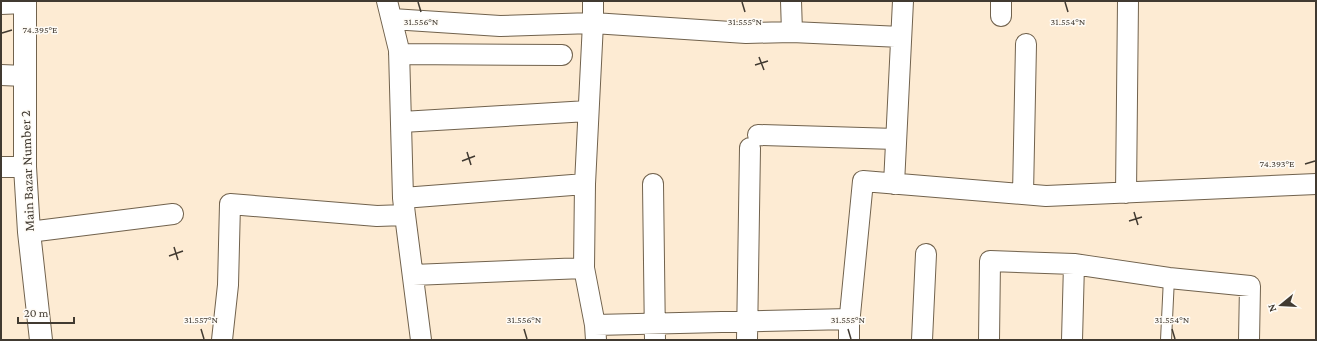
<svg xmlns="http://www.w3.org/2000/svg" width="1317" height="341" font-family="'Crimson Pro',serif">
	<rect width="100%" height="100%" fill="#fdebd3"/>
	<g fill="none" stroke-linecap="round" stroke-linejoin="round">
		<!-- service casing -->
		<g stroke="#71624d" stroke-width="12">
			<path id="service" d="M 1166,340 L 1169,278"/>
		</g>
		<!-- minor casing -->
		<g stroke="#71624d" stroke-width="22">
			<path id="minor" d="M 387,1 L 399,50 L 403,198
				M 593,1 L 593,23 L 585,184 L 584,268 L 595,325 L 596,340
				M 791,1 L 792,32
				M 1001,1 L 1001,16
				M 1,4 L 25,3
				M 392,19 L 500,26 L 593,23 L 746,33 L 792,32 L 901,37
				M 399,54 L 562,55
				M 1,75 L 25,76
				M 402,122 L 588,111
				M 758,135 L 896,139
				M 1,167 L 25,167
				M 653,184 L 655,340
				M 894,184 L 903,1
				M 1126,193 L 1128,1
				M 1023,194 L 1026,44
				M 405,215 L 421,340
				M 29,232 L 173,214
				M 413,275 L 584,268
				M 595,325 L 850,319
				M 222,340 L 228,285 L 230,204 L 377,216 L 405,215 L 403,198 L 585,184
				M 747,340 L 750,148
				M 849,340 L 849,325 L 863,181 L 1046,196 L 1316,184
				M 922,340 L 926,254
				M 989,340 L 990,261 L 1074,264 L 1169,278 L 1250,286 L 1249,340
				M 1072,340 L 1074,264"/>
		</g>
		<!-- tertiary casing -->
		<g stroke="#71624d" stroke-width="24">
			<path id="tertiary" d="M 25,1 L 25,167 L 29,232 L 41,340"/>
		</g>
		<!-- service -->
		<use href="#service" stroke="#fff" stroke-width="10"/>
		<!-- minor -->
		<use href="#minor" stroke="#fff" stroke-width="20"/>
		<!-- tertiary -->
		<use href="#tertiary" stroke="#fff" stroke-width="22"/>
	</g>
	<!-- ticks -->
	<path fill="none" stroke="#413a31" stroke-width="1.5" d="M 418,2 L 421,12M 742,2 L 745,12M 1065,2 L 1068,12M 2,33 L 12,30M 759,57 L 764,70M 755,65 L 768,61M 467,152 L 471,165M 462,161 L 475,156M 1305,164 L 1315,161M 1134,212 L 1138,225M 1129,221 L 1142,217M 174,247 L 178,260M 169,256 L 183,251M 201,329 L 204,339M 524,329 L 527,339M 848,329 L 851,339M 1172,329 L 1175,339"/>
	<g text-anchor="middle" dominant-baseline="central" stroke-width="3" stroke-linejoin="round" paint-order="stroke">
		<!-- street labels -->
		<g font-size="14" fill="#413a31" stroke="#fefbf6">
			<text transform="translate(27 171) rotate(-92)">Main Bazar Number 2</text>
		</g>
	</g>
	<g font-size="10" text-anchor="middle" fill="#413a31" stroke="#fefbf6" stroke-width="3" stroke-linejoin="round" paint-order="stroke">
		<text x="421" y="25">31.556°N</text>
		<text x="745" y="25">31.555°N</text>
		<text x="1068" y="25">31.554°N</text>
		<text x="40" y="33">74.395°E</text>
		<text x="1277" y="167">74.393°E</text>
		<text x="201" y="323">31.557°N</text>
		<text x="524" y="323">31.556°N</text>
		<text x="848" y="323">31.555°N</text>
		<text x="1172" y="323">31.554°N</text>
	</g>
	<!-- border -->
	<rect width="1317" height="341" fill="none" stroke="#413a31" stroke-width="4"/>
	<!-- north arrow -->
	<g transform="translate(1281 305) rotate(252)" stroke="#fefbf6" stroke-width="3" paint-order="stroke">
	<path d="M0-3L7 15L0 10L-7 15Z" fill="#413a31"/>
	<text y="-6" font-size="11" font-weight="bold" text-anchor="middle" fill="#413a31">N</text>
	</g>
	<!-- scale -->
	<path d="M18 317v6h56v-6" fill="none" stroke="#413a31" stroke-width="2"/>
	<text x="24" y="317" font-size="12" fill="#413a31" stroke="#fefbf6" stroke-width="3" paint-order="stroke">20 m</text>
</svg>
